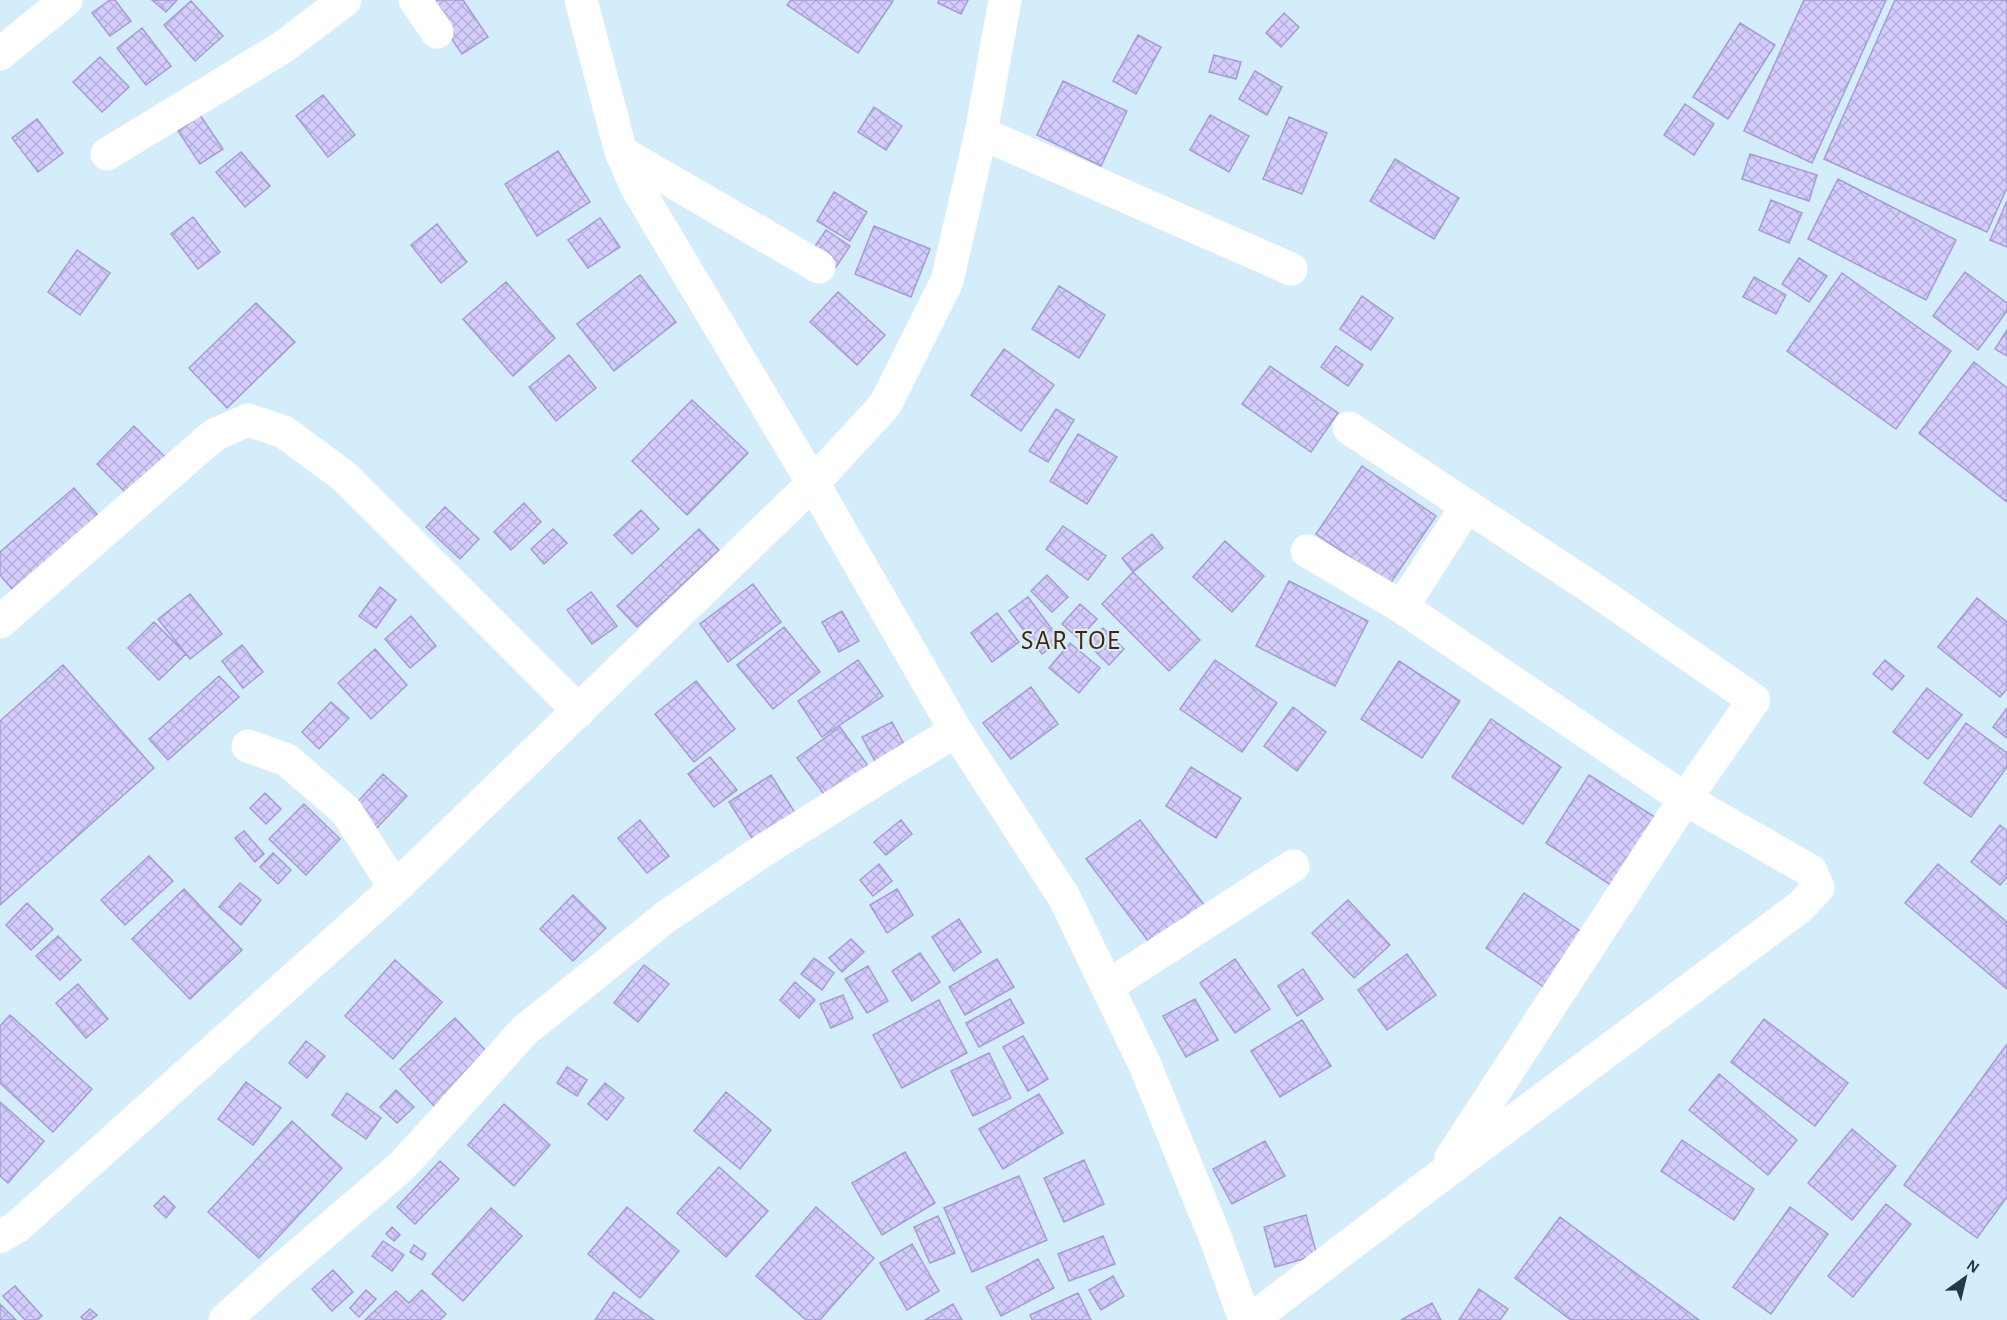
<svg xmlns="http://www.w3.org/2000/svg" width="2007" height="1320" font-family="'Alegreya Sans',sans-serif">
	<defs>
		<pattern id="building-cross-hatch" width="8" height="8" patternUnits="userSpaceOnUse" patternTransform="scale(1.5)"><rect width="8" height="8" fill="#d3ccfc"/><path d="M0 0l8 8M0 8l8-8" fill="none" stroke="#b5b0da"/></pattern>
	</defs>
	<rect width="100%" height="100%" fill="#d3edfb"/>
	<!-- building -->
	<path fill="url(#building-cross-hatch)" stroke="#a59cd5" stroke-width="1.5" d="M 110,0 L 115,0 L 131,21 L 110,36 L 92,13 Z
		M 152,0 L 177,0 L 166,12 Z
		M 438,0 L 463,0 L 488,37 L 462,54 L 429,6 Z
		M 791,0 L 892,0 L 893,1 L 858,53 L 787,5 Z
		M 939,0 L 968,0 L 961,14 L 938,3 Z
		M 1804,0 L 1886,0 L 1812,163 L 1744,131 Z
		M 1895,0 L 2007,0 L 2007,188 L 1987,232 L 1824,159 Z
		M 191,1 L 223,36 L 195,61 L 164,25 Z
		M 1284,13 L 1299,27 L 1281,47 L 1266,33 Z
		M 1740,23 L 1775,45 L 1728,119 L 1693,97 Z
		M 142,28 L 171,66 L 146,85 L 117,48 Z
		M 1138,35 L 1161,47 L 1136,94 L 1113,81 Z
		M 1214,55 L 1241,62 L 1236,79 L 1209,72 Z
		M 100,57 L 129,87 L 102,112 L 73,82 Z
		M 1255,71 L 1282,87 L 1267,115 L 1239,99 Z
		M 1063,81 L 1127,111 L 1101,166 L 1037,135 Z
		M 323,95 L 355,135 L 328,157 L 296,116 Z
		M 1685,104 L 1714,124 L 1694,155 L 1664,135 Z
		M 874,107 L 902,126 L 886,150 L 858,132 Z
		M 200,115 L 223,149 L 200,164 L 178,131 Z
		M 1210,115 L 1249,136 L 1229,172 L 1190,150 Z
		M 1289,117 L 1327,133 L 1302,194 L 1263,179 Z
		M 37,119 L 63,153 L 38,172 L 12,138 Z
		M 558,151 L 590,202 L 537,236 L 505,184 Z
		M 241,152 L 270,186 L 245,207 L 216,172 Z
		M 1750,154 L 1817,175 L 1809,201 L 1742,179 Z
		M 1395,159 L 1459,198 L 1434,239 L 1370,201 Z
		M 1838,179 L 1956,240 L 1926,300 L 1808,239 Z
		M 834,192 L 867,212 L 850,241 L 817,221 Z
		M 1771,200 L 1802,213 L 1789,243 L 1759,230 Z
		M 2007,201 L 2007,247 L 1990,240 Z
		M 193,217 L 220,252 L 198,269 L 171,234 Z
		M 600,218 L 620,247 L 588,268 L 568,240 Z
		M 437,224 L 467,262 L 441,283 L 411,245 Z
		M 874,226 L 930,249 L 911,297 L 855,274 Z
		M 826,230 L 850,246 L 834,270 L 810,254 Z
		M 77,250 L 110,273 L 80,315 L 48,292 Z
		M 1799,258 L 1827,276 L 1809,302 L 1782,284 Z
		M 1965,272 L 2007,303 L 2007,311 L 1978,350 L 1933,316 Z
		M 1842,273 L 1951,351 L 1896,429 L 1787,351 Z
		M 640,275 L 676,322 L 614,371 L 577,324 Z
		M 1754,277 L 1786,295 L 1776,314 L 1743,297 Z
		M 506,282 L 555,338 L 513,376 L 463,319 Z
		M 1059,286 L 1105,315 L 1079,358 L 1032,329 Z
		M 838,292 L 885,335 L 857,365 L 810,322 Z
		M 1362,296 L 1393,318 L 1371,350 L 1340,329 Z
		M 256,303 L 295,342 L 227,408 L 189,368 Z
		M 2007,330 L 2007,356 L 1995,349 Z
		M 1336,346 L 1363,365 L 1348,386 L 1321,367 Z
		M 1004,349 L 1054,385 L 1021,431 L 971,395 Z
		M 569,355 L 596,388 L 556,421 L 529,387 Z
		M 1974,362 L 2007,388 L 2007,502 L 1919,433 Z
		M 1270,366 L 1338,413 L 1311,452 L 1242,404 Z
		M 692,400 L 748,453 L 687,515 L 632,461 Z
		M 1056,409 L 1074,420 L 1048,462 L 1029,451 Z
		M 134,426 L 169,461 L 131,498 L 97,464 Z
		M 1078,434 L 1117,457 L 1087,504 L 1050,481 Z
		M 1362,466 L 1436,516 L 1390,584 L 1316,534 Z
		M 74,488 L 102,520 L 17,595 L 0,575 L 0,552 Z
		M 524,503 L 541,522 L 511,550 L 494,532 Z
		M 445,507 L 479,539 L 460,559 L 426,527 Z
		M 641,510 L 659,529 L 632,554 L 614,535 Z
		M 1063,526 L 1106,556 L 1088,580 L 1046,549 Z
		M 553,529 L 567,543 L 544,564 L 531,549 Z
		M 699,529 L 719,550 L 637,627 L 617,606 Z
		M 1152,534 L 1163,548 L 1133,572 L 1122,558 Z
		M 1225,541 L 1264,576 L 1232,612 L 1193,577 Z
		M 1133,572 L 1200,640 L 1169,671 L 1102,604 Z
		M 1047,575 L 1068,597 L 1052,612 L 1031,591 Z
		M 1289,581 L 1368,621 L 1335,686 L 1256,646 Z
		M 753,584 L 781,622 L 728,662 L 700,624 Z
		M 380,587 L 396,600 L 376,628 L 359,616 Z
		M 591,592 L 617,626 L 592,644 L 567,610 Z
		M 190,594 L 222,634 L 190,659 L 158,619 Z
		M 1028,597 L 1060,640 L 1042,654 L 1009,611 Z
		M 1977,598 L 2007,622 L 2007,689 L 2000,697 L 1938,647 Z
		M 1080,604 L 1097,619 L 1079,639 L 1062,624 Z
		M 842,611 L 859,641 L 839,652 L 822,622 Z
		M 997,613 L 1019,642 L 992,662 L 971,633 Z
		M 411,616 L 436,646 L 410,668 L 385,639 Z
		M 154,622 L 186,654 L 159,680 L 128,648 Z
		M 784,627 L 820,672 L 773,709 L 737,665 Z
		M 1103,628 L 1124,649 L 1109,665 L 1088,644 Z
		M 1070,643 L 1100,668 L 1079,693 L 1049,668 Z
		M 242,645 L 263,672 L 243,688 L 222,661 Z
		M 375,649 L 407,685 L 371,719 L 338,683 Z
		M 858,660 L 883,696 L 822,737 L 798,701 Z
		M 1215,660 L 1277,703 L 1242,752 L 1180,709 Z
		M 1885,660 L 1904,676 L 1892,690 L 1873,674 Z
		M 1399,661 L 1460,701 L 1422,758 L 1361,719 Z
		M 63,665 L 154,768 L 0,905 L 0,721 Z
		M 219,676 L 239,697 L 168,760 L 149,739 Z
		M 696,681 L 735,729 L 694,762 L 655,714 Z
		M 1031,687 L 1058,724 L 1011,759 L 983,723 Z
		M 1927,688 L 1962,715 L 1928,759 L 1893,732 Z
		M 331,702 L 349,718 L 319,749 L 302,732 Z
		M 1293,707 L 1326,732 L 1297,771 L 1264,746 Z
		M 2007,708 L 2007,738 L 1993,727 Z
		M 1491,719 L 1561,767 L 1523,824 L 1452,777 Z
		M 892,722 L 905,746 L 876,763 L 862,737 Z
		M 1966,723 L 2007,753 L 2007,767 L 1971,817 L 1924,783 Z
		M 840,727 L 871,770 L 829,801 L 797,758 Z
		M 710,757 L 737,790 L 714,807 L 688,774 Z
		M 1191,767 L 1241,798 L 1216,838 L 1166,806 Z
		M 383,774 L 407,796 L 375,830 L 352,808 Z
		M 771,775 L 797,816 L 755,843 L 729,802 Z
		M 1589,775 L 1664,823 L 1620,891 L 1546,843 Z
		M 265,793 L 281,809 L 266,824 L 250,808 Z
		M 304,804 L 340,839 L 306,875 L 269,839 Z
		M 640,820 L 669,856 L 647,873 L 618,838 Z
		M 901,820 L 912,834 L 886,855 L 874,842 Z
		M 1140,820 L 1208,910 L 1155,950 L 1086,859 Z
		M 2000,825 L 2007,831 L 2007,877 L 2000,885 L 1971,862 Z
		M 244,831 L 264,854 L 255,862 L 235,838 Z
		M 273,853 L 291,870 L 278,884 L 260,867 Z
		M 149,856 L 173,881 L 125,925 L 101,900 Z
		M 879,864 L 892,881 L 873,896 L 860,880 Z
		M 1938,864 L 2007,922 L 2007,989 L 1905,903 Z
		M 240,883 L 261,900 L 241,925 L 219,907 Z
		M 184,889 L 242,950 L 190,999 L 132,939 Z
		M 897,889 L 913,915 L 887,933 L 870,905 Z
		M 1524,893 L 1591,938 L 1554,994 L 1486,948 Z
		M 573,895 L 606,928 L 573,961 L 540,929 Z
		M 1348,900 L 1390,945 L 1354,978 L 1312,933 Z
		M 27,903 L 53,929 L 31,950 L 6,925 Z
		M 959,919 L 981,952 L 954,971 L 932,937 Z
		M 58,936 L 81,960 L 60,980 L 36,956 Z
		M 851,939 L 864,952 L 842,972 L 829,958 Z
		M 920,953 L 940,982 L 912,1001 L 892,971 Z
		M 1407,954 L 1436,995 L 1387,1030 L 1358,990 Z
		M 814,958 L 834,973 L 822,990 L 801,974 Z
		M 997,959 L 1014,987 L 965,1015 L 949,987 Z
		M 1235,959 L 1270,1009 L 1235,1033 L 1200,983 Z
		M 395,960 L 442,1002 L 393,1059 L 345,1016 Z
		M 644,965 L 669,984 L 638,1022 L 614,1003 Z
		M 868,966 L 888,1001 L 867,1013 L 845,979 Z
		M 1303,969 L 1323,999 L 1297,1016 L 1278,986 Z
		M 795,982 L 815,1000 L 799,1018 L 780,1000 Z
		M 78,984 L 108,1019 L 86,1038 L 56,1003 Z
		M 843,995 L 853,1018 L 831,1028 L 820,1004 Z
		M 1010,999 L 1024,1023 L 979,1047 L 966,1023 Z
		M 1195,999 L 1218,1040 L 1186,1057 L 1163,1016 Z
		M 939,1000 L 967,1053 L 902,1088 L 873,1035 Z
		M 10,1015 L 92,1089 L 53,1132 L 0,1083 L 0,1026 Z
		M 455,1018 L 489,1054 L 434,1106 L 400,1069 Z
		M 1764,1019 L 1848,1083 L 1815,1126 L 1731,1062 Z
		M 1302,1020 L 1331,1066 L 1280,1097 L 1251,1051 Z
		M 1023,1036 L 1048,1079 L 1028,1091 L 1003,1047 Z
		M 306,1041 L 325,1056 L 307,1078 L 289,1063 Z
		M 2007,1044 L 2007,1197 L 1977,1238 L 1904,1185 Z
		M 989,1053 L 1011,1098 L 973,1116 L 951,1071 Z
		M 567,1067 L 587,1080 L 577,1096 L 557,1083 Z
		M 1719,1074 L 1797,1140 L 1768,1175 L 1689,1110 Z
		M 246,1082 L 281,1108 L 253,1145 L 218,1119 Z
		M 605,1083 L 624,1098 L 607,1120 L 588,1104 Z
		M 396,1090 L 414,1107 L 397,1123 L 380,1107 Z
		M 726,1092 L 771,1130 L 740,1169 L 694,1131 Z
		M 347,1093 L 381,1118 L 366,1139 L 332,1115 Z
		M 1039,1094 L 1063,1133 L 1003,1169 L 979,1129 Z
		M 0,1102 L 44,1141 L 8,1183 L 0,1176 Z
		M 504,1104 L 550,1145 L 514,1186 L 468,1145 Z
		M 292,1121 L 342,1168 L 259,1258 L 208,1212 Z
		M 1852,1129 L 1896,1166 L 1852,1220 L 1808,1183 Z
		M 1682,1140 L 1754,1189 L 1734,1220 L 1661,1171 Z
		M 1265,1141 L 1285,1176 L 1232,1204 L 1213,1169 Z
		M 905,1152 L 935,1203 L 882,1235 L 852,1183 Z
		M 1084,1160 L 1104,1204 L 1064,1222 L 1044,1178 Z
		M 440,1161 L 459,1179 L 415,1224 L 397,1207 Z
		M 719,1167 L 768,1211 L 726,1257 L 677,1213 Z
		M 1019,1176 L 1047,1240 L 972,1272 L 944,1208 Z
		M 164,1196 L 175,1207 L 166,1218 L 154,1206 Z
		M 1886,1204 L 1911,1224 L 1853,1297 L 1828,1276 Z
		M 627,1207 L 679,1251 L 640,1298 L 588,1254 Z
		M 816,1207 L 874,1258 L 820,1320 L 806,1320 L 756,1276 Z
		M 1790,1207 L 1828,1234 L 1771,1314 L 1733,1287 Z
		M 491,1208 L 522,1236 L 463,1301 L 432,1274 Z
		M 1306,1215 L 1317,1255 L 1275,1267 L 1264,1227 Z
		M 938,1216 L 955,1253 L 930,1263 L 914,1227 Z
		M 1560,1217 L 1699,1320 L 1571,1320 L 1515,1278 Z
		M 392,1227 L 400,1235 L 394,1241 L 386,1234 Z
		M 1103,1236 L 1115,1264 L 1069,1281 L 1058,1254 Z
		M 383,1241 L 404,1255 L 392,1271 L 372,1256 Z
		M 912,1244 L 939,1291 L 907,1310 L 880,1263 Z
		M 414,1245 L 426,1254 L 422,1260 L 410,1252 Z
		M 1038,1259 L 1054,1288 L 1001,1316 L 986,1287 Z
		M 333,1270 L 353,1292 L 332,1311 L 312,1289 Z
		M 1113,1276 L 1124,1296 L 1101,1310 L 1089,1290 Z
		M 15,1286 L 42,1316 L 37,1320 L 25,1320 L 3,1296 Z
		M 1479,1289 L 1508,1309 L 1500,1320 L 1459,1320 Z
		M 366,1290 L 376,1299 L 359,1317 L 350,1308 Z
		M 422,1290 L 446,1314 L 440,1320 L 365,1320 L 396,1291 L 409,1303 Z
		M 614,1292 L 654,1320 L 595,1320 Z
		M 1078,1293 L 1091,1320 L 1032,1320 L 1030,1315 Z
		M 1432,1303 L 1441,1320 L 1401,1320 Z
		M 0,1304 L 16,1320 L 0,1320 Z
		M 953,1304 L 962,1320 L 925,1320 Z
		M 90,1309 L 97,1315 L 91,1320 L 84,1320 L 81,1317 Z"/>
	<g fill="none" stroke-linecap="round" stroke-linejoin="round">
		<!-- minor -->
		<path stroke="#fff" stroke-width="33" d="M 415,0 L 437,32
			M 581,0 L 621,152 L 637,188 L 813,483 L 956,731 L 1064,897 L 1145,1065 L 1216,1239 L 1245,1320
			M 0,54 L 66,0
			M 981,133 L 1291,269
			M 621,152 L 819,267
			M 107,154 L 283,47 L 345,0
			M 1349,428 L 1467,506 L 1402,607
			M 0,622 L 214,435 L 248,420 L 284,432 L 345,477 L 579,711
			M 248,746 L 287,760 L 347,812 L 395,888
			M 1108,986 L 1293,866
			M 1451,1158 L 1685,799 L 1754,700 L 1592,588 L 1467,506
			M 0,1237 L 18,1226 L 395,888 L 813,483 L 885,405 L 947,281 L 981,133 L 1005,0
			M 225,1320 L 269,1280 L 403,1165 L 525,1030 L 667,916 L 764,850 L 896,767 L 956,731
			M 1251,1320 L 1439,1177 L 1800,907 L 1818,888 L 1811,871 L 1685,799 L 1402,607 L 1307,551"/>
	</g>
	<g text-anchor="middle" dominant-baseline="central" stroke-width="4.5" stroke-linejoin="round" paint-order="stroke">
		<!-- quarter labels -->
		<g font-size="27" letter-spacing="1.5" fill="#4f2200" stroke="#d3edfb">
			<text x="1071" y="640">SAR TOE</text>
		</g>
	</g>
	<!-- north arrow -->
	<g transform="translate(1965 1278) rotate(34)" stroke="#d3edfb" stroke-width="4.5" paint-order="stroke">
	<path d="M0-4.5L10 22L0 15L-10 22Z" fill="#203c4a"/>
	<text y="-9" font-size="16" font-weight="bold" text-anchor="middle" fill="#203c4a">N</text>
	</g>
</svg>
